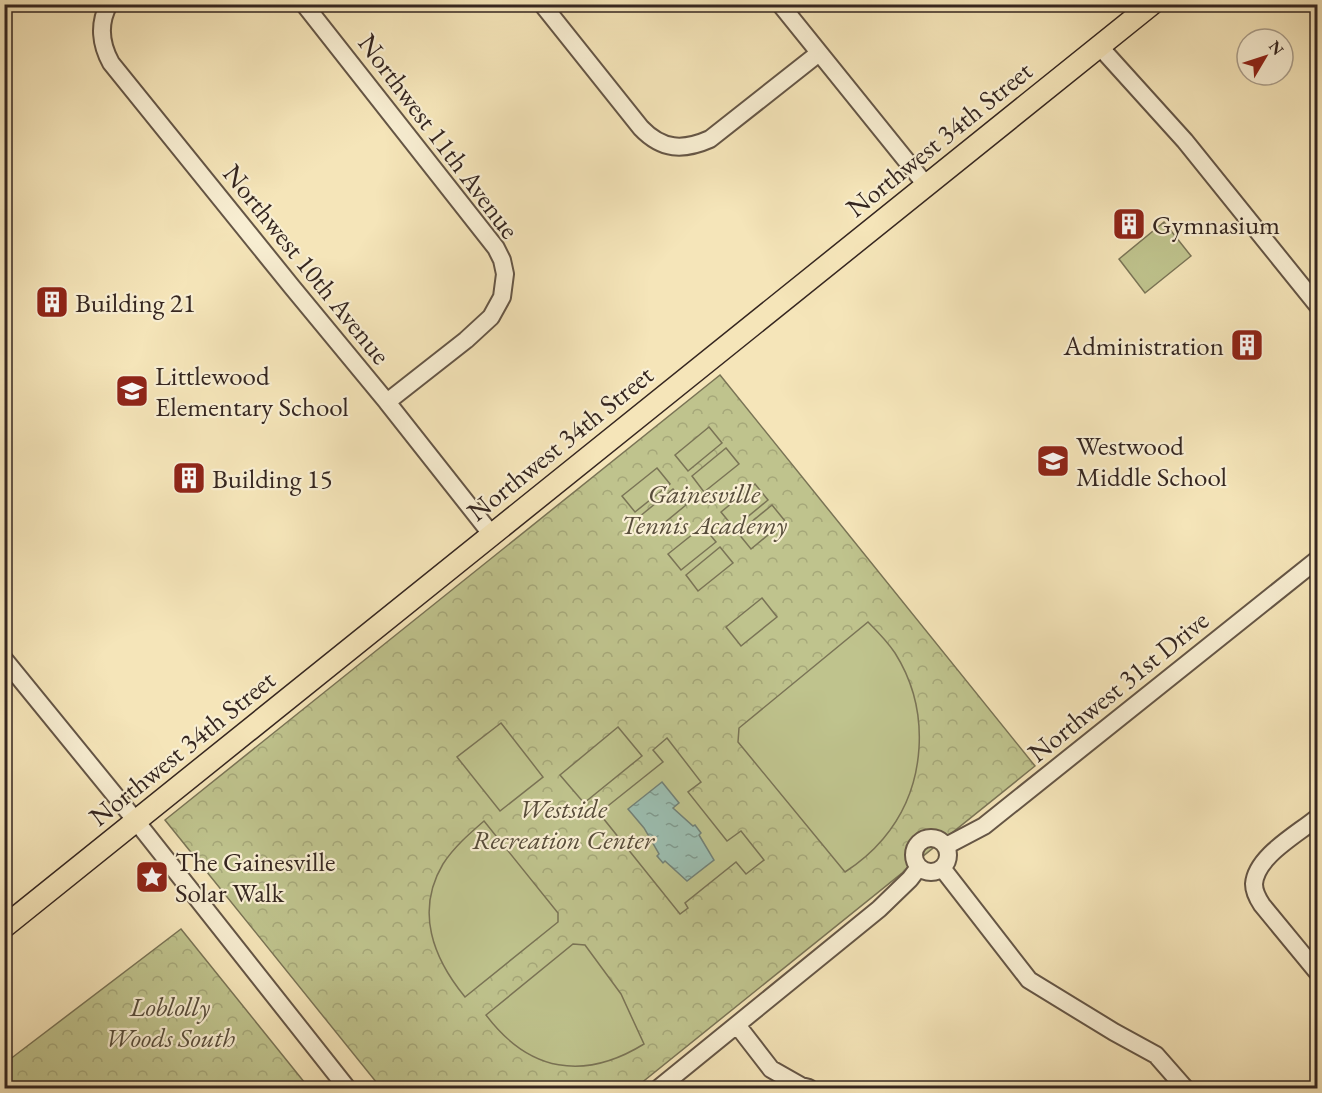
<svg xmlns="http://www.w3.org/2000/svg" width="1322" height="1093" font-family="'EB Garamond',serif">
	<defs>
		<pattern id="park-crowns" width="20" height="18" patternUnits="userSpaceOnUse" patternTransform="scale(1.5)"><rect width="20" height="18" fill="#bfc38d"/><path d="M2 6a3 3 0 1 1 6 0M12 15a3 3 0 1 1 6 0" fill="none" stroke="#a5a779"/></pattern>
		<pattern id="water-ripples" width="26" height="14" patternUnits="userSpaceOnUse" patternTransform="scale(1.5)"><rect width="26" height="14" fill="#9cbfb2"/><path d="M2 4q2-2 4 0t4 0M15 11q2-2 4 0t4 0" fill="none" stroke="#809b90"/></pattern>
	</defs>
	<rect width="100%" height="100%" fill="#f5e5b9"/>
	<filter id="stains"><feTurbulence type="fractalNoise" baseFrequency=".00333" numOctaves="4"/><feColorMatrix values="0 0 0 0 .2 0 0 0 0 .09 0 0 0 0 .02 0 0 0 .5 -.17"/></filter>
	<radialGradient id="worn" r=".72"><stop offset=".6" stop-color="#630" stop-opacity="0"/><stop offset="1" stop-color="#630" stop-opacity=".3"/></radialGradient>
	<!-- park -->
	<path fill="url(#park-crowns)" stroke="#7a7456" stroke-width="1.5" d="M 720,375 L 1035,766 L 635,1088 L 381,1088 L 165,820 Z
		M 181,929 L 309,1088 L 5,1088 L 5,1063 Z"/>
	<!-- pitch -->
	<path fill="#bfc38d" stroke="#7a7456" stroke-width="1.5" d="M 1164,222 L 1191,256 L 1145,293 L 1119,259 Z
		M 709,427 L 722,443 L 688,471 L 675,455 Z
		M 726,448 L 739,464 L 704,492 L 692,476 Z
		M 657,468 L 670,484 L 635,512 L 622,496 Z
		M 755,484 L 768,500 L 734,528 L 721,512 Z
		M 673,489 L 686,505 L 652,533 L 639,517 Z
		M 772,505 L 785,521 L 751,549 L 738,533 Z
		M 703,526 L 716,542 L 681,570 L 668,554 Z
		M 720,547 L 733,563 L 698,591 L 686,575 Z
		M 762,598 L 777,617 L 741,646 L 726,627 Z
		M 868,622 C 878,632 887,641 895,653 C 931,710 927,787 883,839 C 872,852 859,863 845,872 L 738,742 L 739,728 Z
		M 501,723 L 543,777 L 500,811 L 457,757 Z
		M 618,727 L 642,756 L 584,803 L 560,775 Z
		M 667,738 L 701,782 L 688,792 L 727,841 L 741,831 L 764,860 L 746,874 L 736,862 L 685,903 L 688,908 L 680,914 L 599,813 L 663,762 L 653,750 Z
		M 484,821 L 558,913 L 558,922 L 465,997 C 433,958 415,911 443,864 C 454,847 469,834 484,821 Z
		M 573,944 L 585,945 L 621,994 L 644,1044 C 584,1081 529,1072 486,1015 Z"/>
	<!-- water -->
	<path fill="url(#water-ripples)" stroke="#738278" stroke-width="1.5" d="M 662,782 L 679,803 L 673,808 L 693,826 L 695,825 L 701,833 L 699,835 L 714,860 L 687,881 L 665,861 L 663,863 L 657,856 L 659,854 L 644,828 L 628,809 Z"/>
	<g fill="none" stroke-linecap="round" stroke-linejoin="round">
		<!-- minor casing -->
		<g stroke="#655646" stroke-width="20">
			<path id="minor" d="M 109,4 C 98,24 101,45 111,63 L 292,287 L 387,402 L 492,535
				M 304,4 L 496,248 L 502,260 L 505,274 L 502,297 L 491,317 L 466,340 L 387,402
				M 542,4 L 641,128 C 662,150 683,151 710,139 L 819,53
				M 780,4 L 926,185
				M 1100,47 L 1185,141 L 1318,306
				M 4,659 L 136,821 L 347,1088
				M 1318,817 C 1298,834 1256,856 1254,884 C 1254,892 1258,899 1262,905 L 1318,973
				M914 855a17 17 0 1 1 34 0a17 17 0 1 1-34 0Z
				M 946,846 L 984,826 L 1318,559
				M 942,868 L 1029,980 L 1114,1032 L 1156,1055 L 1185,1088
				M 737,1025 L 771,1069 L 801,1086 L 809,1088
				M 659,1088 L 879,909 L 910,879 L 919,867"/>
		</g>
		<!-- major casing -->
		<g stroke="#352620" stroke-width="24">
			<path id="major" d="M 4,927 L 1152,4"/>
		</g>
		<!-- minor -->
		<use href="#minor" stroke="#f8eed2" stroke-width="16"/>
		<!-- major -->
		<use href="#major" stroke="#f5e5b9" stroke-width="21"/>
	</g>
	<!-- icons -->
	<defs>
		<g id="building-square" transform="scale(1.725)"><rect x="-9" y="-9" width="18" height="18" rx="4" fill="#8f2418" stroke="#f8eed2"/><path d="M-4-6H4V6H1V3H-1V6H-4ZM-2.5-4.3h1.7v1.8h-1.7ZM.8-4.3h1.7v1.8H.8ZM-2.5-1h1.7V.8h-1.7ZM.8-1h1.7V.8H.8Z" fill="#fff"/></g>
		<g id="school-square" transform="scale(1.725)"><rect x="-9" y="-9" width="18" height="18" rx="4" fill="#8f2418" stroke="#f8eed2"/><path d="M0-5L7-2L0 1L-7-2ZM-4 1L0 2.5L4 1V4Q0 6-4 4Z" fill="#fff"/></g>
		<g id="sight-square" transform="scale(1.725)"><rect x="-9" y="-9" width="18" height="18" rx="4" fill="#8f2418" stroke="#f8eed2"/><path d="M0-6L1.8-2.2L6-1.7L2.9 1.2L3.7 5.4L0 3.3L-3.7 5.4L-2.9 1.2L-6-1.7L-1.8-2.2Z" fill="#fff"/></g>
	</defs>
	<g fill-rule="evenodd">
		<use href="#building-square" x="1129" y="224"/>
		<use href="#building-square" x="52" y="302"/>
		<use href="#building-square" x="1247" y="345"/>
		<use href="#school-square" x="132" y="391"/>
		<use href="#school-square" x="1053" y="461"/>
		<use href="#building-square" x="189" y="478"/>
		<use href="#sight-square" x="152" y="877"/>
	</g>
	<g text-anchor="middle" dominant-baseline="central" stroke-width="4.5" stroke-linejoin="round" paint-order="stroke">
		<!-- street labels -->
		<g font-size="27" fill="#352620" stroke="#f8eed2">
			<text transform="translate(439 136) rotate(53)">Northwest 11th Avenue</text>
			<text transform="translate(939 139) rotate(-39)">Northwest 34th Street</text>
			<text transform="translate(307 264) rotate(51)">Northwest 10th Avenue</text>
			<text transform="translate(560 443) rotate(-39)">Northwest 34th Street</text>
			<text transform="translate(1118 686) rotate(-39)">Northwest 31st Drive</text>
			<text transform="translate(182 748) rotate(-39)">Northwest 34th Street</text>
		</g>
		<!-- poi labels -->
		<g font-size="27" fill="#352620" stroke="#f8eed2" text-anchor="start">
			<text x="1152" y="224">Gymnasium</text>
			<text x="75" y="302">Building 21</text>
			<text x="1224" y="345" text-anchor="end">Administration</text>
			<text x="155" y="375">Littlewood<tspan x="155" dy="31">Elementary School</tspan></text>
			<text x="1076" y="445">Westwood<tspan x="1076" dy="31">Middle School</tspan></text>
			<text x="212" y="478">Building 15</text>
			<text x="175" y="861">The Gainesville<tspan x="175" dy="31">Solar Walk</tspan></text>
		</g>
		<!-- park labels -->
		<g font-size="27" font-style="italic" fill="#584d3b" stroke="#f8eed2">
			<text x="704" y="493">Gainesville<tspan x="704" dy="31">Tennis Academy</tspan></text>
			<text x="563" y="808">Westside<tspan x="563" dy="31">Recreation Center</tspan></text>
			<text x="170" y="1006">Loblolly<tspan x="170" dy="31">Woods South</tspan></text>
		</g>
	</g>
	<!-- margin -->
	<rect width="1322" height="1093" fill="none" stroke="#f5e5b9" stroke-width="24"/>
	<rect x="6" y="6" width="1310" height="1081" fill="none" stroke="#352620" stroke-width="3"/>
	<rect x="12" y="12" width="1298" height="1069" fill="none" stroke="#352620" stroke-width="1.5"/>
	<!-- north arrow -->
	<g transform="translate(1265 57) rotate(51)"><circle r="28" fill="#f8eed2" stroke="#aa9e8b" stroke-width="1.5"/>
	<path d="M0-4.5L10 22L0 15L-10 22Z" fill="#8f2418"/>
	<text y="-9" font-size="16" font-weight="bold" text-anchor="middle" fill="#352620">N</text>
	</g>
	<rect width="100%" height="100%" filter="url(#stains)"/>
	<rect width="100%" height="100%" fill="url(#worn)"/>
</svg>
